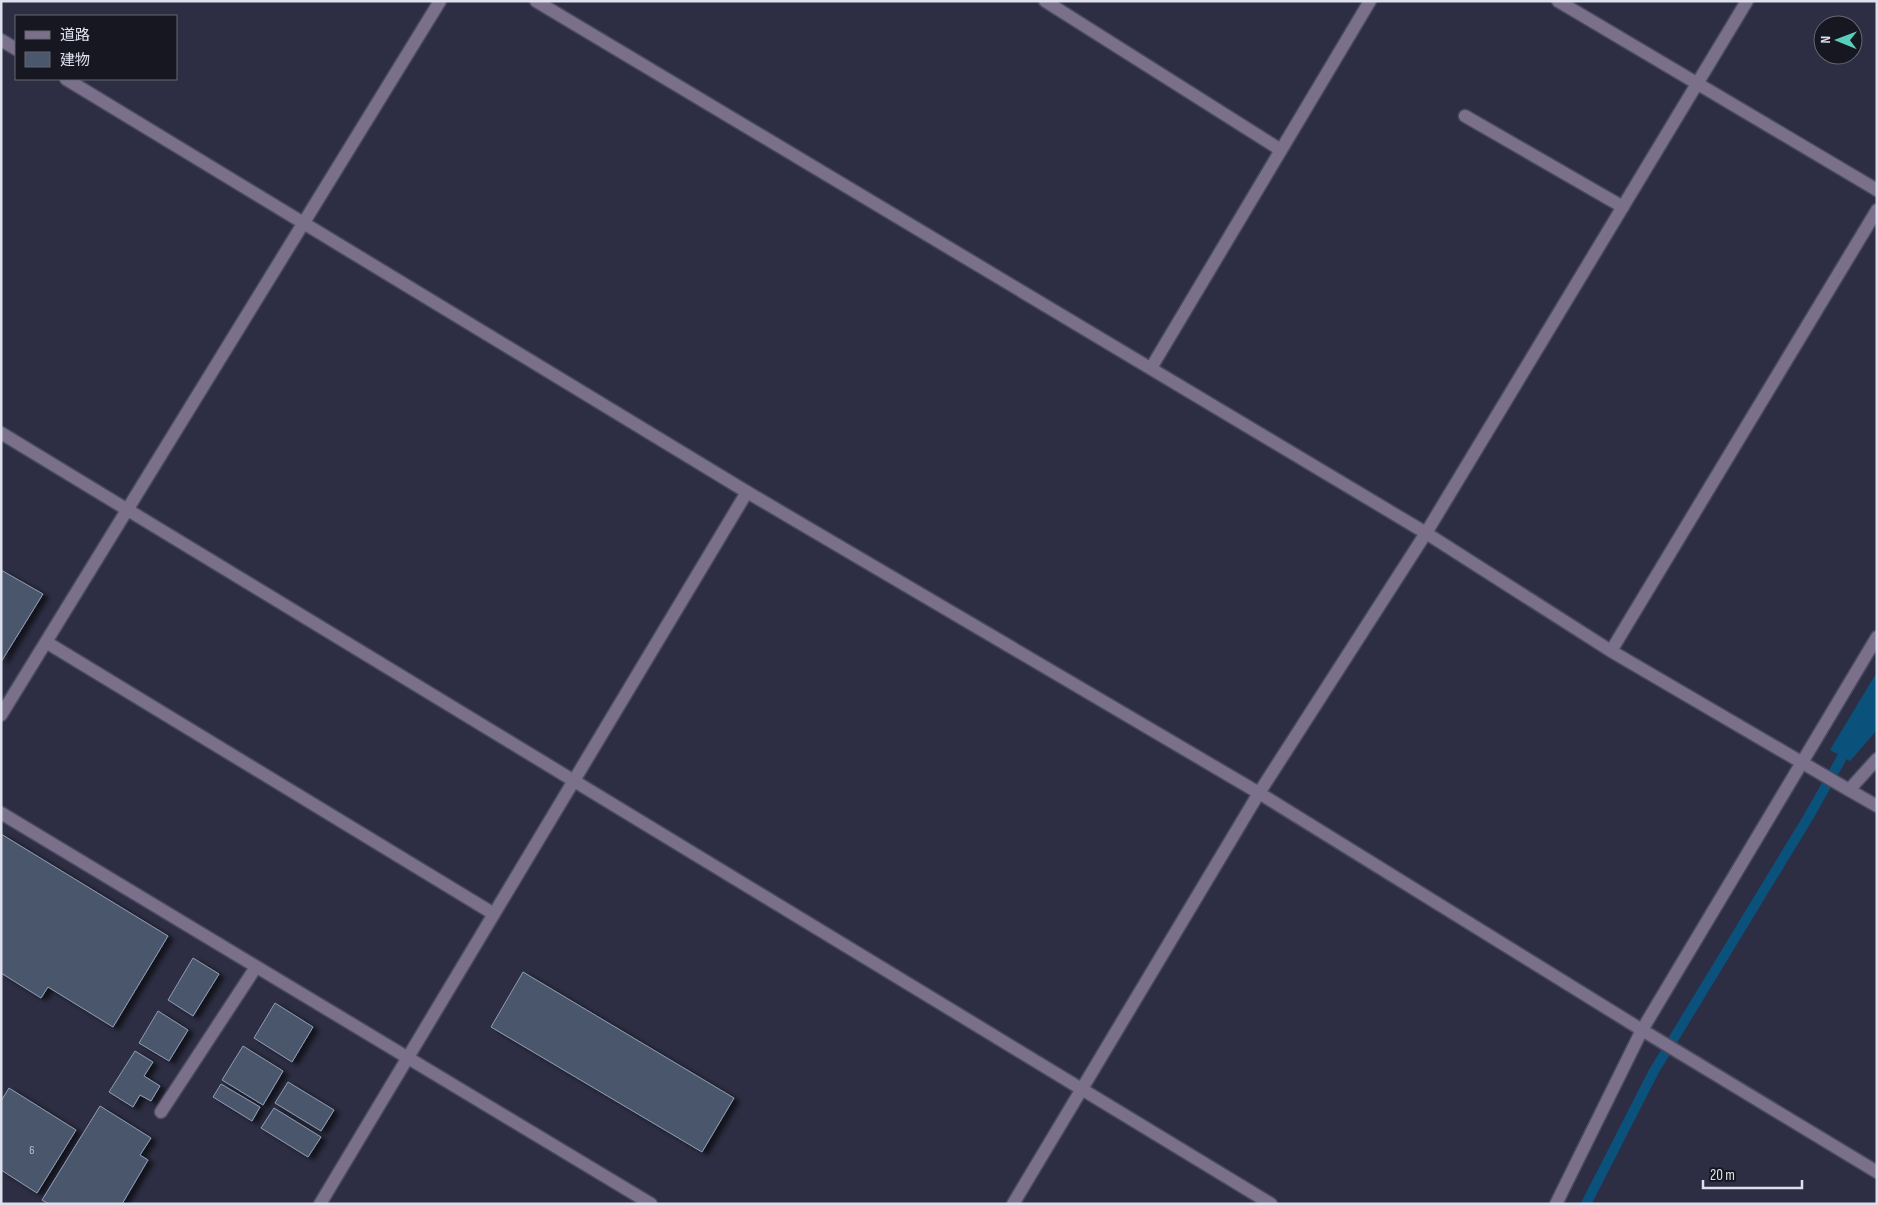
<svg xmlns="http://www.w3.org/2000/svg" width="1878" height="1205" font-family="'Sofia Sans Condensed','Noto Sans JP',sans-serif">
	<defs>
		<filter id="shadow"><feDropShadow dx="5.5" dy="3" stdDeviation="2.5" flood-color="#0009"/></filter>
	</defs>
	<rect width="100%" height="100%" fill="#2d2e43"/>
	<!-- water -->
	<path fill="#0a527c" d="M 1877,672 L 1877,730 L 1850,761 L 1830,750 Z"/>
	<g fill="none" stroke-linecap="round" stroke-linejoin="round">
		<!-- stream -->
		<path stroke="#0a527c" stroke-width="10" d="M 1586,1204 L 1654,1071 L 1809,816 L 1849,745"/>
	</g>
	<!-- building -->
	<path fill="#4a576c" stroke="#8f9cb4" filter="url(#shadow)" d="M 1,570 L 43,594 L 1,662 Z
		M 1,834 L 168,936 L 113,1027 L 48,987 L 41,998 L 1,973 Z
		M 193,958 L 219,974 L 193,1016 L 168,1000 Z
		M 523,972 L 734,1098 L 702,1152 L 491,1027 Z
		M 275,1003 L 313,1027 L 292,1062 L 254,1038 Z
		M 158,1011 L 188,1030 L 169,1061 L 139,1043 Z
		M 243,1046 L 283,1071 L 263,1105 L 222,1080 Z
		M 135,1051 L 153,1062 L 144,1076 L 160,1086 L 151,1101 L 140,1095 L 133,1107 L 109,1092 Z
		M 288,1082 L 334,1110 L 321,1131 L 275,1103 Z
		M 221,1084 L 260,1107 L 252,1121 L 213,1097 Z
		M 9,1088 L 76,1130 L 37,1193 L 1,1170 L 1,1101 Z
		M 100,1106 L 151,1138 L 140,1155 L 148,1160 L 122,1204 L 49,1204 L 42,1200 Z
		M 274,1108 L 321,1137 L 308,1157 L 261,1128 Z"/>
	<g fill="none" stroke-linecap="round" stroke-linejoin="round">
		<!-- minor casing -->
		<g stroke="#494a5e" stroke-width="15">
			<path id="minor" d="M 536,1 L 1426,533 L 1611,651 L 1849,790
				M 1045,1 L 1281,150
				M 1558,1 L 1877,190
				M 1,40 L 16,49
				M 66,79 L 747,492 L 1259,793 L 1642,1030 L 1877,1172
				M 1465,116 L 1623,207
				M 1151,368 L 1370,1
				M 1,433 L 1271,1204
				M 46,642 L 494,914
				M 1611,651 L 1877,210
				M 1,715 L 440,1
				M 1877,759 L 1849,790 L 1877,806
				M 1,813 L 651,1204
				M 161,1112 L 256,967
				M 320,1204 L 747,492
				M 1013,1204 L 1259,793 L 1426,533 L 1747,1
				M 1556,1204 L 1642,1030 L 1877,637"/>
		</g>
		<!-- minor -->
		<use href="#minor" stroke="#7a708b" stroke-width="12"/>
	</g>
	<g text-anchor="middle" dominant-baseline="central" stroke-width="5" stroke-linejoin="round" paint-order="stroke">
		<!-- number labels -->
		<g font-size="12" fill="#babece">
			<text x="32" y="1150">6</text>
		</g>
	</g>
	<!-- border -->
	<rect width="1878" height="1205" fill="none" stroke="#dfe0ee" stroke-width="5"/>
	<!-- legend -->
	<rect x="15" y="15" width="162" height="65" fill="#161721" stroke="#666773"/>
	<rect x="25" y="31" width="25" height="8" fill="#7a708b" stroke="#666773"/>
	<text x="60" y="40" font-size="15" fill="#dfe0ee">道路</text>
	<rect x="25" y="52" width="25" height="15" fill="#4a576c" stroke="#666773"/>
	<text x="60" y="65" font-size="15" fill="#dfe0ee">建物</text>
	<!-- north arrow -->
	<g transform="translate(1838 40) rotate(271)"><circle r="24" fill="#161721" stroke="#666773"/>
	<path d="M0-4L9 19L0 12L-9 19Z" fill="#5acebd"/>
	<text y="-8" font-size="14" font-weight="bold" text-anchor="middle" fill="#dfe0ee">N</text>
	</g>
	<!-- scale -->
	<path d="M1703 1180v8h99v-8" fill="none" stroke="#dfe0ee" stroke-width="2.5"/>
	<text x="1710" y="1180" font-size="15" fill="#dfe0ee" stroke="#161721" stroke-width="4" paint-order="stroke">20 m</text>
</svg>
